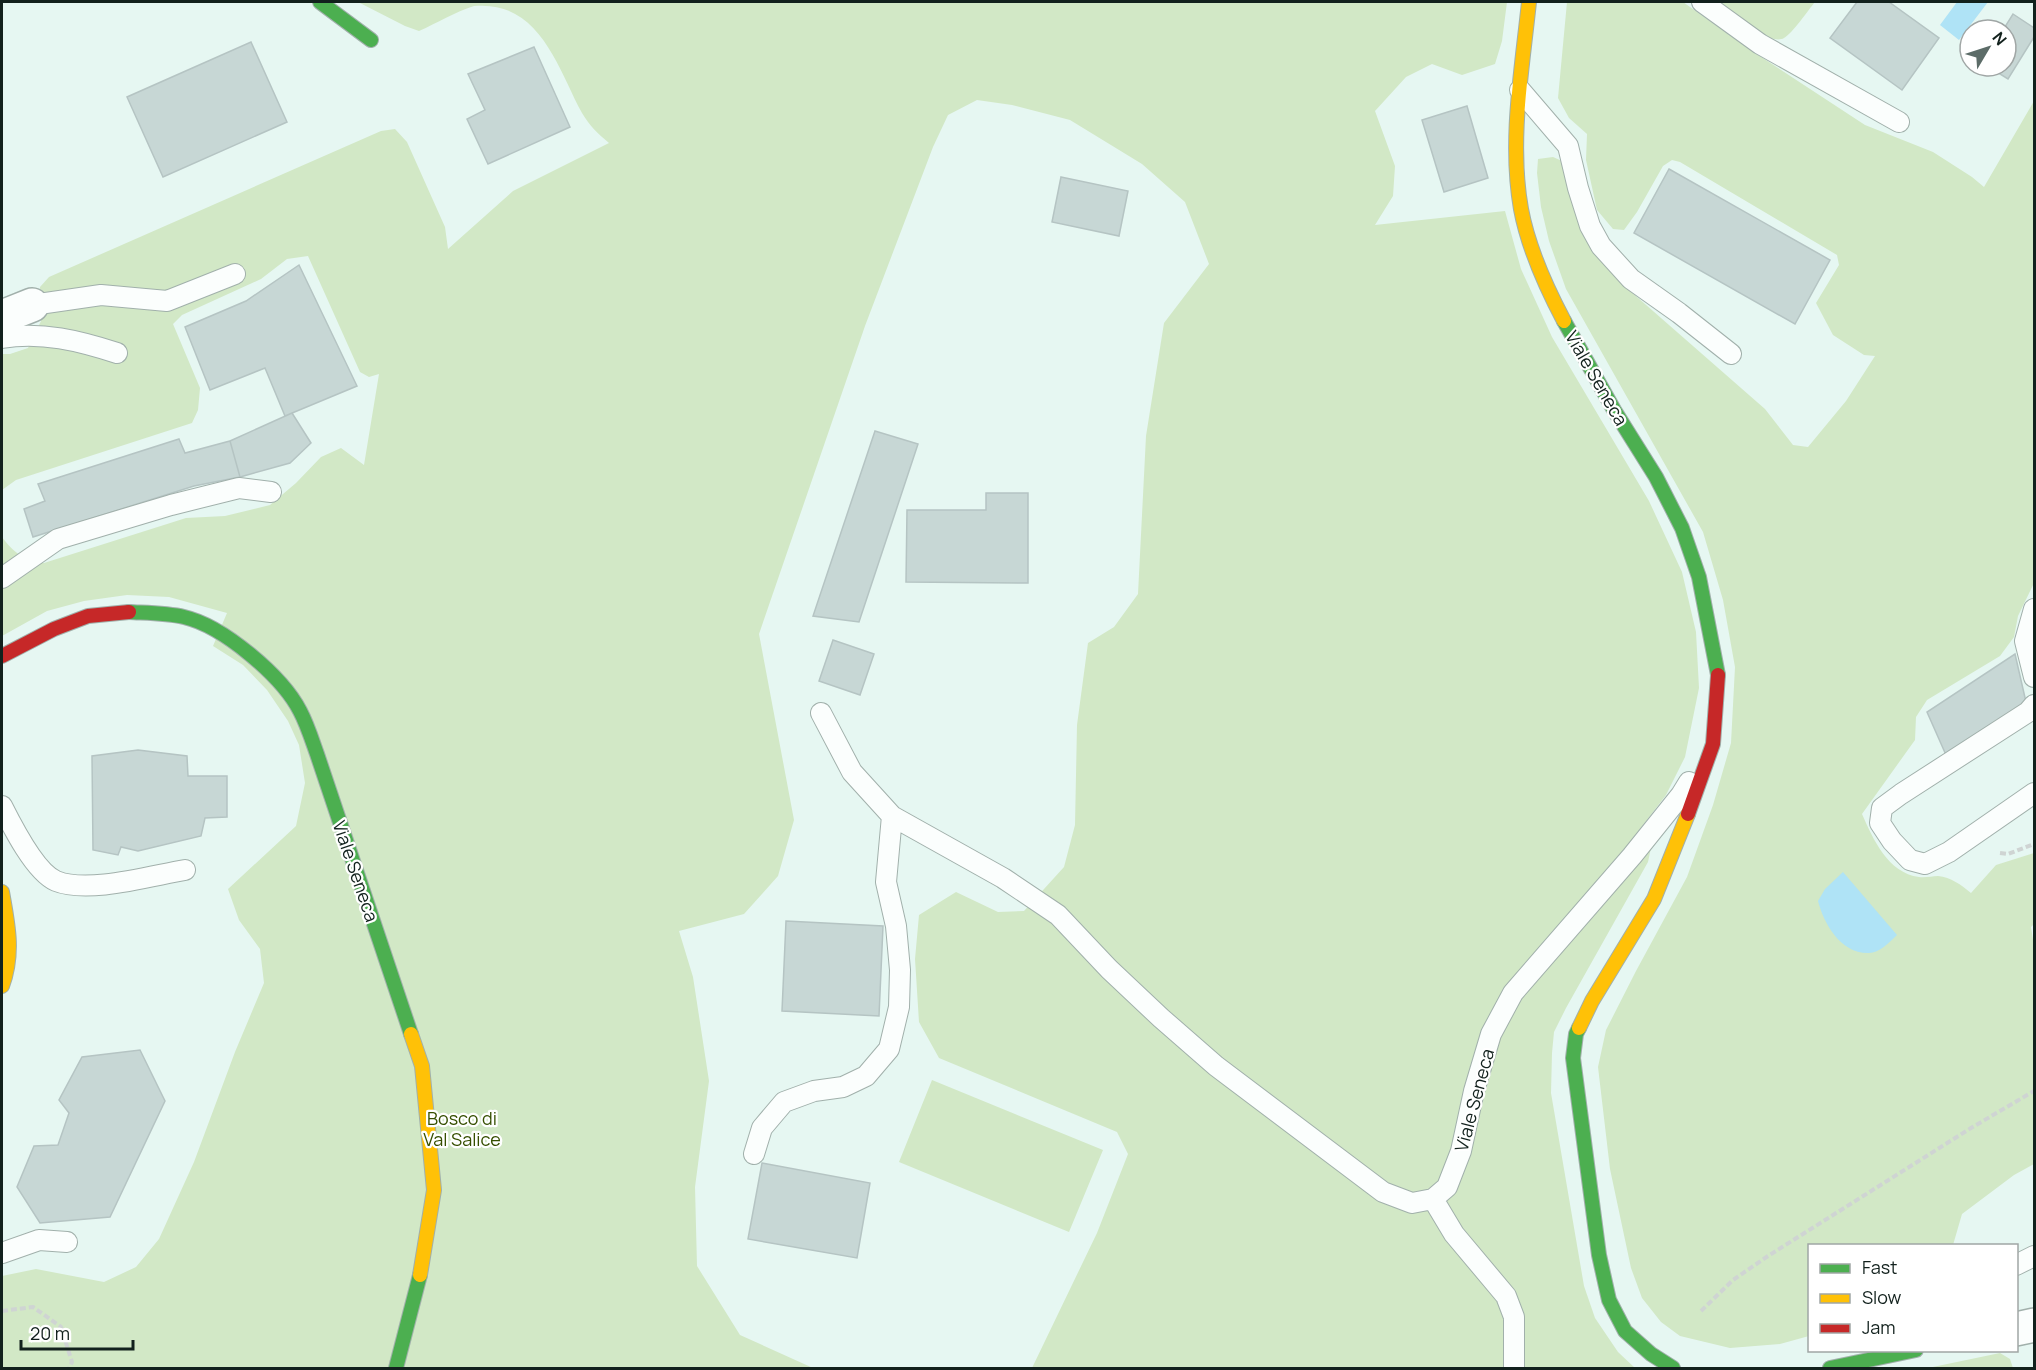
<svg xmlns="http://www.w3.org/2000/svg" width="2036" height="1370" font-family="Manrope,sans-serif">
	<rect width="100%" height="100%" fill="#e6f7f2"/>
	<!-- green -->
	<path fill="#d2e8c6" d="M 358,2 L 1507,2 L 1502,41 L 1495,64 L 1462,75 L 1432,64 L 1406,77 L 1375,111 L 1395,166 L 1393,196 L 1375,225 L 1505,211 L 1521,269 L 1552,337 L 1649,501 L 1682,572 L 1696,632 L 1699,688 L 1685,757 L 1666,795 L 1627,846 L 1652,843 L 1648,862 L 1566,1008 L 1554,1032 L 1552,1053 L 1551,1093 L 1584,1286 L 1595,1318 L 1618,1352 L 1635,1368 L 1032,1368 L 1097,1233 L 1128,1154 L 1117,1132 L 939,1058 L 919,1022 L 915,959 L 919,915 L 956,892 L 998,912 L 1024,911 L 1064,867 L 1075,825 L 1077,725 L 1088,643 L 1114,627 L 1138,594 L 1146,436 L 1164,323 L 1209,264 L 1185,202 L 1142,164 L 1070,120 L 1012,105 L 977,100 L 948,115 L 933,147 L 865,326 L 759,634 L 794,820 L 778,876 L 744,914 L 679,931 L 693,977 L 709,1081 L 695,1187 L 697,1266 L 740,1335 L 813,1368 L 2,1368 L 2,1276 L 36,1269 L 104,1282 L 136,1267 L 159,1239 L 194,1162 L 235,1052 L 264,983 L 260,949 L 239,920 L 228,889 L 296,826 L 305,783 L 299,745 L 288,721 L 267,690 L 243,665 L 213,646 L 227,613 L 169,597 L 127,595 L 84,601 L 47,611 L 2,636 L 2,537 C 12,551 25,562 44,563 L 186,518 L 225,516 L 270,505 L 296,483 L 321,457 L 341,448 L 364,465 L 379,374 L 369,377 L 360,372 L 308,256 L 287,259 L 261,279 L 182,315 L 173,324 L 200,388 L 198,410 L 192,423 L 16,480 L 2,490 L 2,354 L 10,354 L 28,348 L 41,321 L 40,287 L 49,277 L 381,131 L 395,129 L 407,142 L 445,227 L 448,249 L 513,191 L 609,143 C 598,134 589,125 582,113 C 558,69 540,0 474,6 C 455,12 437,23 419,31 L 405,26 Z
		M 1567,2 L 1683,2 L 1752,51 L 1865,125 L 1933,152 L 1972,177 L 1984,187 L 2034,101 L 2034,583 L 2018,616 L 2014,637 L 2000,656 L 1927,700 L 1916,717 L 1915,740 L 1862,814 C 1873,839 1888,873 1919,877 C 1925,878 1932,876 1938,876 C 1951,877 1961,885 1971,893 L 1996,865 L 2034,853 L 2034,924 L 2031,927 L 2034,946 L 2034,1164 L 2014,1175 L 1962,1214 L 1953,1245 L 1810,1246 L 1809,1336 L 1780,1344 L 1730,1348 L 1680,1336 L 1661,1322 L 1642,1298 L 1631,1268 L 1610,1169 L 1598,1067 L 1606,1030 L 1636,971 L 1687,877 L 1713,805 L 1731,743 L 1735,667 L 1723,600 L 1703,532 L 1566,289 L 1549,241 L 1541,207 L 1537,173 L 1538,159 L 1553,157 L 1562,161 L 1597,256 L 1621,283 L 1765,409 L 1793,445 L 1808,447 L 1846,401 L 1875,356 L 1864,355 L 1833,335 L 1816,303 L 1839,265 L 1837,255 L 1680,162 L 1672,160 L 1663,166 L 1637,212 L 1624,230 L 1613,229 L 1597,210 L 1586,160 L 1587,134 L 1569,118 L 1558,98 Z
		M 1715,2 L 1815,2 C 1809,9 1792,34 1784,38 C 1769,47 1728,11 1715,2 Z
		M 932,1080 L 1103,1150 L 1069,1232 L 899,1162 Z
		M 2000,1353 L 2010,1359 L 2013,1368 L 1928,1368 Z"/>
	<!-- water -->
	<path fill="#afe3f6" d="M 1957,2 L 1988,2 L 1959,40 L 1940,25 Z
		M 1843,872 L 1897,935 C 1890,942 1879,953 1869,953 C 1841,954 1824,924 1818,901 L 1825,889 Z"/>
	<!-- building -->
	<path fill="#c7d7d5" stroke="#b5c4c3" stroke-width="1.5" d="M 1857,2 L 1889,2 L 1939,38 L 1902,90 L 1830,38 Z
		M 2013,14 L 2034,28 L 2034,37 L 2008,79 L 1987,66 L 2006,66 L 2006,30 L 2003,30 Z
		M 251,42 L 287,122 L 163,177 L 127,97 Z
		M 534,47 L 570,127 L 488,164 L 467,119 L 485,110 L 468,74 Z
		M 1467,106 L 1488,178 L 1444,192 L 1422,120 Z
		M 1669,169 L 1830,260 L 1795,324 L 1634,233 Z
		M 1061,177 L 1128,191 L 1119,236 L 1052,222 Z
		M 299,265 L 357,386 L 285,416 L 265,368 L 210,390 L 185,327 L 246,301 Z
		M 292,413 L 311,443 L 290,463 L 240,477 L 230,441 Z
		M 875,431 L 918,444 L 859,622 L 813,616 Z
		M 179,439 L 185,453 L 230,441 L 240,477 L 194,486 L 33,537 L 24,509 L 45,501 L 38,484 Z
		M 986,493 L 1028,493 L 1028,583 L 906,582 L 907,510 L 986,510 Z
		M 833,640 L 874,654 L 860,695 L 819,681 Z
		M 2015,654 L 2026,702 L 1946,755 L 1927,712 Z
		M 138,750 L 187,756 L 188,776 L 227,776 L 227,817 L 205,818 L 201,836 L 138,851 L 121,847 L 118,855 L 93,850 L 92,756 Z
		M 786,921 L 883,926 L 879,1016 L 782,1011 Z
		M 140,1050 L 165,1101 L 110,1217 L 40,1223 L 17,1187 L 34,1146 L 58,1145 L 69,1113 L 59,1100 L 82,1057 Z
		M 762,1163 L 870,1183 L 857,1258 L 748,1239 Z"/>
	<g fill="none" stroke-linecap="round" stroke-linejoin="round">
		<!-- lane casing -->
		<g stroke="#a1b0ab" stroke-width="22">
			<path id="lane" d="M 1702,2 L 1760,44 L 1899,122
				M 1520,90 L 1568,146 L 1578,188 L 1590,226 L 1601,246 L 1631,279 L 1679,313 L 1731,354
				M 32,305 L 101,295 L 167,301 L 235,274
				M 2,338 C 41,331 80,341 117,353
				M 2,578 L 58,539 L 171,505 L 239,488 L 271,492
				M 2034,609 L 2025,641 L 2034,677
				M 2034,705 L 2028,712 L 1901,794 L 1882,808 L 1880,823 L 1892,841 L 1910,860 L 1925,864 L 1949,852 L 2034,793
				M 821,713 L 852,772 L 892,816 L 1003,878 L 1058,915 L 1109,969 L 1161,1018 L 1216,1066 L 1383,1192 L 1412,1203 L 1433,1199 L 1447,1187 L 1461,1151 L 1474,1091 L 1491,1034 L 1513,993 L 1632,856 L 1681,795 L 1689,782
				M 2,806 C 12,826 35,872 56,881 C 88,894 150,876 185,870
				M 754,1154 L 762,1128 L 784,1102 L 814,1091 L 843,1087 L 866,1076 L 889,1049 L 899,1007 L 900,970 L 896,926 L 886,882 L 892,816
				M 1433,1199 L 1454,1234 L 1506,1296 L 1514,1317 L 1514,1368
				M 2,1253 L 39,1240 L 67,1242
				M 2016,1265 L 2034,1256"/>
		</g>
		<!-- street casing -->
		<g stroke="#a1b0ab" stroke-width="36">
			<path id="street" d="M 2,317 L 32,305
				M 2016,1329 L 2034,1325"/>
		</g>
		<!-- fast casing -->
		<g stroke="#a1b0ab" stroke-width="16">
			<path id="fast" d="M 320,2 L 371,40
				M 1564,321 L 1614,410 L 1656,477 L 1682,528 L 1699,577 L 1718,675
				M 129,612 C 147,613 167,613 184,617 C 223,626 282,676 300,711 C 307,724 312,740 317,754 L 411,1034
				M 1579,1028 L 1576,1034 L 1573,1058 L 1599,1255 L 1609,1300 L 1625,1331 L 1651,1354 L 1673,1368
				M 396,1368 L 420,1275
				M 1830,1368 L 1916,1350"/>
		</g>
		<!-- slow casing -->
		<g stroke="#a1b0ab" stroke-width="16">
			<path id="slow" d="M 1529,2 C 1522,70 1509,141 1521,209 C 1528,247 1546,287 1564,321
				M 2,892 C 8,925 14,954 2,986
				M 1579,1028 L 1592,1001 L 1654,899 L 1688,814
				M 411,1034 L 422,1066 L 434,1190 L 420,1275"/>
		</g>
		<!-- jam casing -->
		<g stroke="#a1b0ab" stroke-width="16">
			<path id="jam" d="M 2,656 L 54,629 L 88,616 L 129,612
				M 1688,814 L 1713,744 L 1718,675"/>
		</g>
		<!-- path -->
		<path stroke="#cfd4d3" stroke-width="4" stroke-dasharray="6 3" stroke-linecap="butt" d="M 2000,853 L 2008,854 L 2034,844
			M 2,1311 L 33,1307 L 61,1327 L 72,1362 L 69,1368
			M 1701,1311 L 1733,1280 L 1768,1256 L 1971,1128 L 2034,1091"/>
		<!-- lane -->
		<use href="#lane" stroke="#fbfefd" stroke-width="20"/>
		<!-- street -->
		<use href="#street" stroke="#fbfefd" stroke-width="33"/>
		<!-- fast -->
		<use href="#fast" stroke="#4caf50" stroke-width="14"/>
		<!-- slow -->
		<use href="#slow" stroke="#ffc107" stroke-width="14"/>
		<!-- jam -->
		<use href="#jam" stroke="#c62828" stroke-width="14"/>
	</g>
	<g text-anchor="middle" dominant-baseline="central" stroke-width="4.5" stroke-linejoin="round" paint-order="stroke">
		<!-- street labels -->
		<g font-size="18" fill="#12211d" stroke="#fff">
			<text transform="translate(1597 378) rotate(60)">Viale Seneca</text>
			<text transform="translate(356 871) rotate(71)">Viale Seneca</text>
			<text transform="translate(1474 1100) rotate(-75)">Viale Seneca</text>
		</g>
		<!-- park labels -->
		<g font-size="18" fill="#364f00" stroke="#fff">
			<text x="462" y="1118">Bosco di<tspan x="462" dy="21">Val Salice</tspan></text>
		</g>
	</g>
	<!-- border -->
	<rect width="2036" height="1370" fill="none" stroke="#12211d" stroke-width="6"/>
	<!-- legend -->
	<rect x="1808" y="1244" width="210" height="108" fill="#ffffff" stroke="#a0a6a5" stroke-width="1.5"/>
	<rect x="1820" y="1264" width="30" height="9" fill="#4caf50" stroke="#a0a6a5" stroke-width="1.5"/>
	<text x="1862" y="1274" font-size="18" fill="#12211d">Fast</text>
	<rect x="1820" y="1294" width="30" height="9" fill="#ffc107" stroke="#a0a6a5" stroke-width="1.5"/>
	<text x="1862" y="1304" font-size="18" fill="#12211d">Slow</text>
	<rect x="1820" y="1324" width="30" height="9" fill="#c62828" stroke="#a0a6a5" stroke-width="1.5"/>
	<text x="1862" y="1334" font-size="18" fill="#12211d">Jam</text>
	<!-- north arrow -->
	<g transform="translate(1988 48) rotate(51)"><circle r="28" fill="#ffffff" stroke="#a0a6a5" stroke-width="1.5"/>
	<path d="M0-4.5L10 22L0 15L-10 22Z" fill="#5c6c68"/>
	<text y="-9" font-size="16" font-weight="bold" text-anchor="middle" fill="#12211d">N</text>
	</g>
	<!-- scale -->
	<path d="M21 1340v9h112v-9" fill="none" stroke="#12211d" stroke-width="3"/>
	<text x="30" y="1340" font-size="18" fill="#12211d" stroke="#ffffff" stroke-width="4.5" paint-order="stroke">20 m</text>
</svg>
